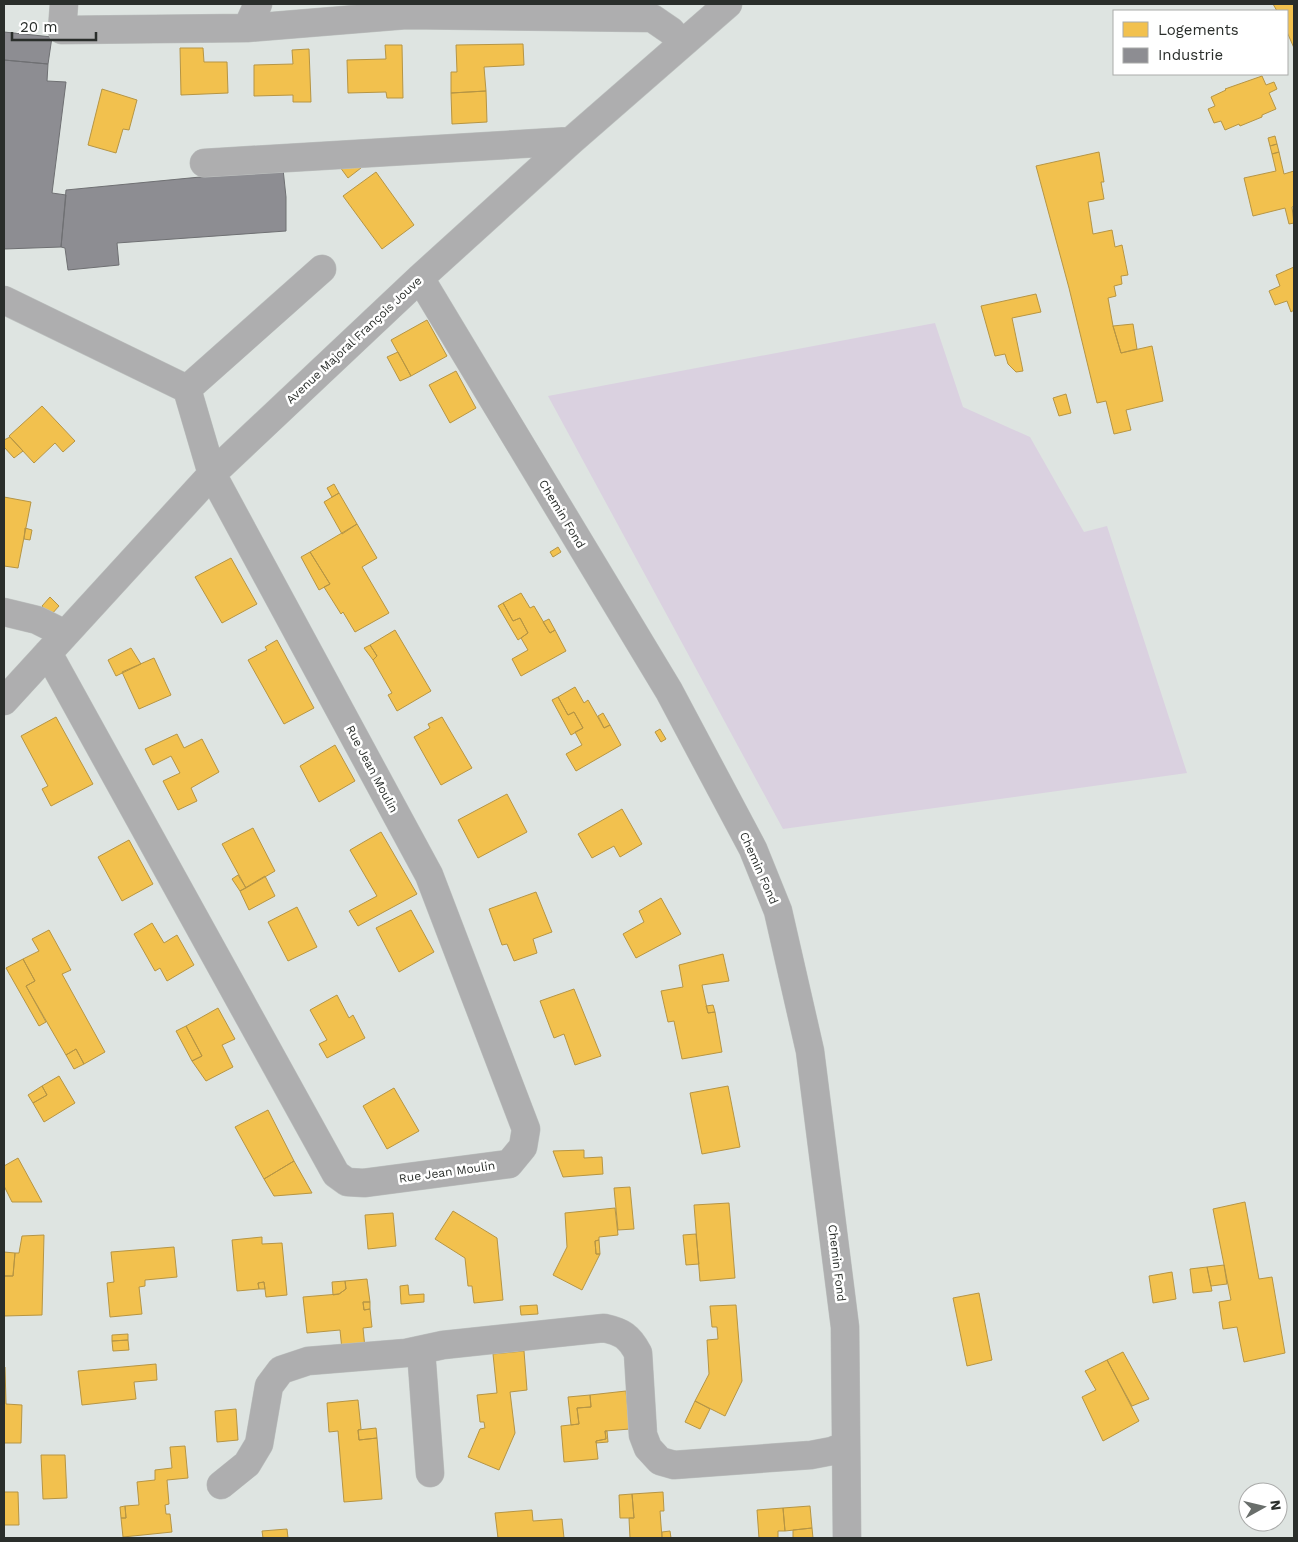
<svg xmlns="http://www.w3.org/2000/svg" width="1298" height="1542" font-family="'Work Sans',sans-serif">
	<rect width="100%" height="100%" fill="#dee4e1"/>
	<!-- green -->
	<path fill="#dad1e0" d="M 935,323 L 963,407 L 1030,437 L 1084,532 L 1107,526 L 1187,773 L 783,829 L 548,396 Z"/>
	<!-- homes -->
	<path fill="#f2c14e" stroke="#b69544" d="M 1273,4 L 1294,4 L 1294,48 L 1287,32 L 1287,11 L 1277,11 Z
		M 523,44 L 524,65 L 484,67 L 486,91 L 451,93 L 451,72 L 457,72 L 456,45 Z
		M 385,45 L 402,45 L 403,98 L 387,98 L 386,92 L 348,93 L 347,60 L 386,59 Z
		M 180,48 L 203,48 L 204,62 L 227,62 L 228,93 L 181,95 Z
		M 309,49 L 311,102 L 293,102 L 293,95 L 254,96 L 254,65 L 293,64 L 292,50 Z
		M 1262,76 L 1266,85 L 1274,82 L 1277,89 L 1269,93 L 1276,109 L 1262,115 L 1262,117 L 1240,126 L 1239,124 L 1225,130 L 1221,121 L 1214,123 L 1208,109 L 1215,106 L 1211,97 L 1226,90 L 1225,89 Z
		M 102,89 L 137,100 L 129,130 L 123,129 L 116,153 L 88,145 Z
		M 486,91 L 487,122 L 452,124 L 451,93 Z
		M 1275,136 L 1277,144 L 1270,146 L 1268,138 Z
		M 1277,144 L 1279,152 L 1272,154 L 1270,146 Z
		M 1099,152 L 1104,182 L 1101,182 L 1104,199 L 1088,202 L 1093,234 L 1112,230 L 1115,247 L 1122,245 L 1128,275 L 1121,276 L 1122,284 L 1114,286 L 1116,296 L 1108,298 L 1113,326 L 1121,353 L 1152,346 L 1163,401 L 1126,410 L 1131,430 L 1114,434 L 1106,401 L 1097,403 L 1069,288 L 1036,166 Z
		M 1279,152 L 1284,174 L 1294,171 L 1294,206 L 1292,207 L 1294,223 L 1289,224 L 1285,208 L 1253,216 L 1244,178 L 1276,171 L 1272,154 Z
		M 356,161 L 361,168 L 348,178 L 337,163 Z
		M 376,172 L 414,225 L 382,249 L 343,196 Z
		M 1294,267 L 1294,310 L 1291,312 L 1287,301 L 1275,305 L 1269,291 L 1280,286 L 1276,275 Z
		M 1036,294 L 1041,312 L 1012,318 L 1023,371 L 1016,372 L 1008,364 L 1005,354 L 995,356 L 981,306 Z
		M 427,320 L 447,356 L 411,376 L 391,340 Z
		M 1133,324 L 1137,349 L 1121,353 L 1113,326 Z
		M 398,352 L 411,376 L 400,381 L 387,357 Z
		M 456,371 L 476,408 L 450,423 L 429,385 Z
		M 1066,394 L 1071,413 L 1059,416 L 1053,398 Z
		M 42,406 L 75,441 L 63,452 L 55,443 L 34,463 L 9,436 Z
		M 10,437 L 23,451 L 14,458 L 4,447 L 4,440 Z
		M 334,484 L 339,493 L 332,497 L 327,488 Z
		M 339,493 L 357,524 L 342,534 L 324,502 Z
		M 4,497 L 31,502 L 18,568 L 4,566 Z
		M 357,524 L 377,558 L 362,567 L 389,613 L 355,632 L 343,612 L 341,614 L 324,587 L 330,584 L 310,552 Z
		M 25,528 L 32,530 L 30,540 L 24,539 Z
		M 558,547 L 561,552 L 553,557 L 550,552 Z
		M 310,552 L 330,584 L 319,590 L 301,557 Z
		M 231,558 L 257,604 L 222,623 L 195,577 Z
		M 521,593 L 530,608 L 534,606 L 550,633 L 555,630 L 566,651 L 521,676 L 512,659 L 528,650 L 521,638 L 528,633 L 520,618 L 513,621 L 503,603 Z
		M 50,597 L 59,606 L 51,615 L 42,606 Z
		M 503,603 L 513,621 L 520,618 L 528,633 L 518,640 L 498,606 Z
		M 549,619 L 555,630 L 550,633 L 543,622 Z
		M 395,630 L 431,691 L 397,711 L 388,695 L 392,693 L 373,660 L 377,656 L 370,645 Z
		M 277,640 L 314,708 L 284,724 L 248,660 L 267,650 L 265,647 Z
		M 370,645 L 377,656 L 373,660 L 364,648 Z
		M 131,648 L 141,664 L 116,676 L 108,660 Z
		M 154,658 L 171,695 L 139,709 L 122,672 Z
		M 575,687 L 584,703 L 588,700 L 604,728 L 610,725 L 621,745 L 576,771 L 566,754 L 582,745 L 575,732 L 583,728 L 574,712 L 568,715 L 558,697 Z
		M 558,697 L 568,715 L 574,712 L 583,728 L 571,735 L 552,700 Z
		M 603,713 L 610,725 L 604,728 L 598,716 Z
		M 56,717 L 93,784 L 51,806 L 42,789 L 48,786 L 21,736 Z
		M 442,717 L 472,768 L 441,785 L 414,737 L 430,728 L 428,724 Z
		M 660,729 L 666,739 L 661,742 L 655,732 Z
		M 177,734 L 184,748 L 202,739 L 219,772 L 191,788 L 197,801 L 178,810 L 163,781 L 180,773 L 171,756 L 153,765 L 145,749 Z
		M 335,745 L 355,781 L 319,802 L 300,766 Z
		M 507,794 L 527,832 L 478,858 L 458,820 Z
		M 622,809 L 642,844 L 620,857 L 614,846 L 592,858 L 578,834 Z
		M 253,828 L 275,871 L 246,888 L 222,844 Z
		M 381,832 L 417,894 L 358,926 L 349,911 L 377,896 L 350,850 Z
		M 129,840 L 153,884 L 122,901 L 98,857 Z
		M 238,875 L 246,888 L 240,891 L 232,879 Z
		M 265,876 L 275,896 L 249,910 L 240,891 Z
		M 536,892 L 552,932 L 533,939 L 537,953 L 514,961 L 507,944 L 502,945 L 489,909 Z
		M 661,898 L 681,934 L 636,958 L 623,934 L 644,922 L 639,911 Z
		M 297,907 L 317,947 L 288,961 L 268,922 Z
		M 411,910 L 434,952 L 399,972 L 376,928 Z
		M 152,923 L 164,943 L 177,935 L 194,965 L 167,981 L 160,968 L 155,971 L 134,934 Z
		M 49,930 L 71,970 L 62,974 L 105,1052 L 84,1064 L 76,1049 L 66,1055 L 26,986 L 35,981 L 23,959 L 39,951 L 32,939 Z
		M 723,954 L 729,981 L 702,985 L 708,1013 L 715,1012 L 722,1052 L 682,1059 L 674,1021 L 668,1022 L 661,991 L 683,987 L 679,965 Z
		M 23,959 L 35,981 L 26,986 L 46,1022 L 39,1026 L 6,968 Z
		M 574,989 L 601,1056 L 575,1065 L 564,1034 L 554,1038 L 540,1001 Z
		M 337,995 L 349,1018 L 353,1015 L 365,1038 L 327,1058 L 319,1044 L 327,1040 L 310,1010 Z
		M 713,1005 L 715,1012 L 708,1013 L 706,1006 Z
		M 218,1008 L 235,1039 L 222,1045 L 233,1067 L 206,1081 L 192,1061 L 202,1056 L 186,1026 Z
		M 186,1026 L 202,1056 L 192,1061 L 176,1031 Z
		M 76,1049 L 84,1064 L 74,1069 L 66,1055 Z
		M 59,1076 L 75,1103 L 44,1122 L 33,1103 L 47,1095 L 42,1086 Z
		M 42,1086 L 47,1095 L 33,1103 L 28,1095 Z
		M 728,1086 L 740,1147 L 702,1154 L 690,1093 Z
		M 394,1088 L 419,1131 L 387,1149 L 363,1106 Z
		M 268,1110 L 294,1161 L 264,1179 L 235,1127 Z
		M 584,1150 L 584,1158 L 602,1157 L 603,1174 L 563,1177 L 553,1151 Z
		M 18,1158 L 42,1202 L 12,1202 L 4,1186 L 4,1166 Z
		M 294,1161 L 312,1193 L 274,1196 L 264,1179 Z
		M 630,1187 L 634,1229 L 618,1230 L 614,1188 Z
		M 1245,1202 L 1259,1279 L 1272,1277 L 1285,1353 L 1244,1362 L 1237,1327 L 1223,1329 L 1219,1302 L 1231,1300 L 1213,1209 Z
		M 729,1203 L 735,1278 L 700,1281 L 694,1205 Z
		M 615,1208 L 618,1235 L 599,1237 L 599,1240 L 595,1241 L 596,1254 L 600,1254 L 582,1290 L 553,1275 L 567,1247 L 565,1213 Z
		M 453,1211 L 497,1238 L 503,1300 L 474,1303 L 472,1286 L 468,1286 L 465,1258 L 435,1239 Z
		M 393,1213 L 396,1246 L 368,1249 L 365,1215 Z
		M 696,1234 L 699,1264 L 686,1265 L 683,1235 Z
		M 44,1235 L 42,1315 L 4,1316 L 4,1276 L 13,1276 L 15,1253 L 19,1253 L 22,1236 Z
		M 262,1237 L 262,1244 L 282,1243 L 287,1295 L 266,1297 L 264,1282 L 258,1283 L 259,1289 L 237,1291 L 232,1240 Z
		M 599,1240 L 600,1254 L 596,1254 L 595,1241 Z
		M 174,1247 L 177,1277 L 145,1280 L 145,1286 L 139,1287 L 142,1314 L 110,1317 L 107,1283 L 114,1282 L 111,1252 Z
		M 4,1252 L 15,1253 L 13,1276 L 4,1276 Z
		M 1224,1265 L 1227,1284 L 1211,1286 L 1207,1267 Z
		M 1207,1267 L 1212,1291 L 1193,1293 L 1190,1269 Z
		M 1172,1272 L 1176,1299 L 1153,1303 L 1149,1276 Z
		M 367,1279 L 370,1302 L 363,1302 L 364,1310 L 370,1309 L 372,1327 L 363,1328 L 365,1348 L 342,1350 L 340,1330 L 307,1333 L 303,1297 L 339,1294 L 346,1289 L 345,1281 Z
		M 345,1281 L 346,1289 L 339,1294 L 333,1295 L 332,1282 Z
		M 264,1282 L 265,1289 L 259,1289 L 258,1283 Z
		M 408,1285 L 409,1295 L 424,1294 L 424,1302 L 401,1304 L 400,1286 Z
		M 979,1293 L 992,1360 L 967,1366 L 953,1298 Z
		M 363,1302 L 370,1302 L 370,1309 L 364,1310 Z
		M 537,1305 L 538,1314 L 521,1315 L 520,1306 Z
		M 736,1305 L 742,1381 L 725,1416 L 695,1401 L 709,1374 L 707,1340 L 718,1339 L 717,1327 L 712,1327 L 710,1306 Z
		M 128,1334 L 128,1340 L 112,1341 L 112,1335 Z
		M 128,1340 L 129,1350 L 113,1351 L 112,1341 Z
		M 524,1351 L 527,1390 L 510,1392 L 515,1433 L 499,1470 L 468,1457 L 480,1429 L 485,1428 L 484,1422 L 480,1422 L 477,1395 L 497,1393 L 493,1354 Z
		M 1123,1352 L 1149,1399 L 1132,1406 L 1107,1360 Z
		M 1107,1360 L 1139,1421 L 1103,1441 L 1082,1397 L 1096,1390 L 1085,1371 Z
		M 156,1364 L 157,1380 L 134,1382 L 136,1399 L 82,1405 L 78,1371 Z
		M 4,1367 L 5,1367 L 6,1404 L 22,1405 L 21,1443 L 4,1443 Z
		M 626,1391 L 630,1429 L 605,1431 L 606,1439 L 596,1441 L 598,1459 L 564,1462 L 561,1426 L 579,1424 L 577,1408 L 591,1407 L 590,1395 Z
		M 590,1395 L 591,1407 L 577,1408 L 579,1424 L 571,1425 L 568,1397 Z
		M 358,1400 L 361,1429 L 358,1430 L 359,1440 L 377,1438 L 382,1499 L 344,1502 L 338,1431 L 329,1432 L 327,1403 Z
		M 695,1401 L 710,1409 L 700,1429 L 685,1422 Z
		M 236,1409 L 238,1440 L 217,1442 L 215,1411 Z
		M 376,1428 L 377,1438 L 359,1440 L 358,1430 Z
		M 605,1431 L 607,1431 L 608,1442 L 596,1443 L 596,1441 L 606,1439 Z
		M 185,1446 L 188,1478 L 167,1480 L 169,1504 L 165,1505 L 166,1514 L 170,1514 L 172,1532 L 123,1537 L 121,1518 L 126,1518 L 125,1506 L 139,1505 L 137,1482 L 155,1480 L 155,1470 L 172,1468 L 170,1447 Z
		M 41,1455 L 65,1455 L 67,1498 L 43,1499 Z
		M 4,1492 L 18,1492 L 19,1525 L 4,1525 Z
		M 663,1492 L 664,1511 L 660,1511 L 662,1538 L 630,1538 L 629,1518 L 634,1518 L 632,1494 Z
		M 632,1494 L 634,1518 L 620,1518 L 619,1495 Z
		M 125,1506 L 126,1518 L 121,1518 L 120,1507 Z
		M 810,1506 L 812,1528 L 785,1531 L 783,1508 Z
		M 783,1508 L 785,1531 L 778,1531 L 778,1538 L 759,1538 L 757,1510 Z
		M 532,1510 L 533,1521 L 562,1519 L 564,1538 L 498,1538 L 495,1513 Z
		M 812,1528 L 813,1538 L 793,1538 L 793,1530 Z
		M 287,1529 L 288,1538 L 263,1538 L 262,1531 Z
		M 670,1531 L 671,1538 L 662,1538 L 662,1532 Z"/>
	<!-- industry -->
	<path fill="#8d8d92" stroke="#6f7073" d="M 4,32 L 52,37 L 48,64 L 4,60 Z
		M 4,60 L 48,64 L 47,81 L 66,82 L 52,193 L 66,195 L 61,247 L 4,249 Z
		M 283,169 L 286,197 L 286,231 L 117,243 L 119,265 L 68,270 L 65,248 L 61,247 L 66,190 Z"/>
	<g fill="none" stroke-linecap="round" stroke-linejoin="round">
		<!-- minor casing -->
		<g stroke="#bec2c0" stroke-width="29">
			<path id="minor" d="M 64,4 L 62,30 L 247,28 L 406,15 L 652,18 L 671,31 L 682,44
				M 247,28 L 258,4
				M 204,163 L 571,141
				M 420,278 L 669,691 L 753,849 L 778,911 L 810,1051 L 845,1327 L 847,1538
				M 4,300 L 187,389
				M 4,612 L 37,620 L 65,634
				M 48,653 L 336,1174 L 347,1182 L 364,1183 L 509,1164 L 523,1147 L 526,1129 L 429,875 L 212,474 L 187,389 L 322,269
				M 4,701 L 212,474 L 420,278 L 571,141 L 728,4
				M 421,1350 L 430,1473
				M 221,1485 L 247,1464 L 259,1444 L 269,1386 L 281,1370 L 308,1361 L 406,1353 L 443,1345 L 604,1328 C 622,1332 629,1336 638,1353 L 643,1435 L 648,1448 L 660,1461 L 674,1465 L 811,1455 L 832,1451 L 846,1445"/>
		</g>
		<!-- minor -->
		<use href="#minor" stroke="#aeaeaf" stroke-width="28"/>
	</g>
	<g text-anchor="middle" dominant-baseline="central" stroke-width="5" stroke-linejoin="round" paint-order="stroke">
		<!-- street labels -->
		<g font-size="12" fill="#2a2e2b" stroke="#fff">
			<text transform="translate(354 340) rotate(-43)">Avenue Majoral François Jouve</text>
			<text transform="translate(562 514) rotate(59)">Chemin Fond</text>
			<text transform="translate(372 769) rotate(62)">Rue Jean Moulin</text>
			<text transform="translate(759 868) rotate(66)">Chemin Fond</text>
			<text transform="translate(447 1172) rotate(-8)">Rue Jean Moulin</text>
			<text transform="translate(837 1263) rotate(83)">Chemin Fond</text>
		</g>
	</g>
	<!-- border -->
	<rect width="1298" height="1542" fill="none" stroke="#2a2e2b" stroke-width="10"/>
	<!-- legend -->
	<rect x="1113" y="10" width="175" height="65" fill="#ffffff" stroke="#aaabaa"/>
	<rect x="1123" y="22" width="25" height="15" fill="#f2c14e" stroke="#aaabaa"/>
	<text x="1158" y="35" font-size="15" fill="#2a2e2b">Logements</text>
	<rect x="1123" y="48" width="25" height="15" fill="#8d8d92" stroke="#aaabaa"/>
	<text x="1158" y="60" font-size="15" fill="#2a2e2b">Industrie</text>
	<!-- north arrow -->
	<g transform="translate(1263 1507) rotate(82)"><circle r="24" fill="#ffffff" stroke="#aaabaa"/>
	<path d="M0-4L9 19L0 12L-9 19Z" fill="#696e6b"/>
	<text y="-8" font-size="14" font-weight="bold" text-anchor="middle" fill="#2a2e2b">N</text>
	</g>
	<!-- scale -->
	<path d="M12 32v8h84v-8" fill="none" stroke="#2a2e2b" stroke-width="2.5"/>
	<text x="20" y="32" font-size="15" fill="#2a2e2b" stroke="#ffffff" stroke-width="4" paint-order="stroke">20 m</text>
</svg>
